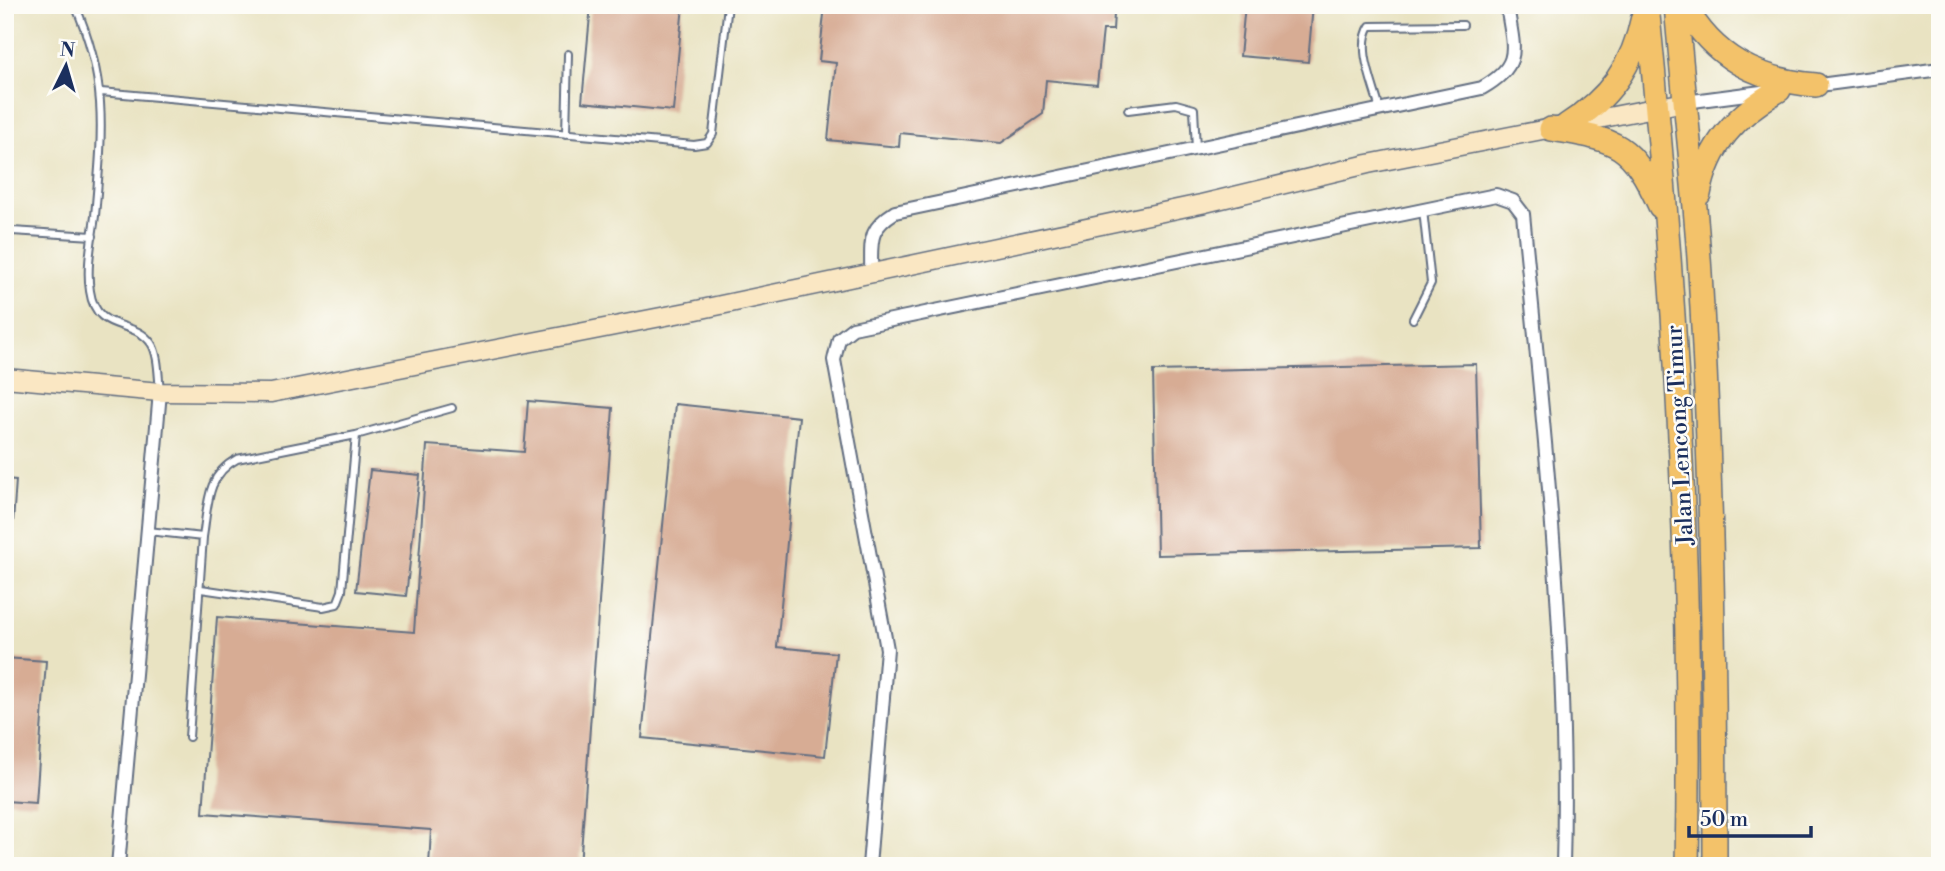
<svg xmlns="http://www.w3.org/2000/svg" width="1945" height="871" font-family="'Libre Bodoni',serif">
	<rect width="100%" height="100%" fill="#fdfcf7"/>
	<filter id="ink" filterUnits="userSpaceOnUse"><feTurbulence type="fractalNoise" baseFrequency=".0143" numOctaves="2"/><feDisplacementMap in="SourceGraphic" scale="14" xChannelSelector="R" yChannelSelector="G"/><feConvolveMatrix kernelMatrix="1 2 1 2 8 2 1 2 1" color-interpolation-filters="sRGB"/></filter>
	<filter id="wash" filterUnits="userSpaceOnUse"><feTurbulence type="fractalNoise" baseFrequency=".00686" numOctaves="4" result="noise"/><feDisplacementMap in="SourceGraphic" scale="28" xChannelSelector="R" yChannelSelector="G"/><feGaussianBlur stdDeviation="1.57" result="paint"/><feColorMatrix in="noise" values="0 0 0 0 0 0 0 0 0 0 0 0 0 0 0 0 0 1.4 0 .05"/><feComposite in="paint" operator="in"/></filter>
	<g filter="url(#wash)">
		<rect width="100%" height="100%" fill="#e9e3c2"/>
		<g id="blocks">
			<!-- building -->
			<path fill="#d7ac94" d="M 591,5 L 683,5 L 673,111 L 582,102 Z
				M 825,5 L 1102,5 L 1101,11 L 1114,13 L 1113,30 L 1103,30 L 1097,85 L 1046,80 L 1043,114 L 1001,143 L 900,133 L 899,147 L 828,140 L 836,63 L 819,61 Z
				M 1245,5 L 1313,5 L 1308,62 L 1240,56 Z
				M 1476,364 L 1481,548 L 1157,555 L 1153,371 Z
				M 528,401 L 613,408 L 580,866 L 429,866 L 431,830 L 203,813 L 217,617 L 414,632 L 427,445 L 524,452 Z
				M 675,404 L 799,417 L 777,647 L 836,653 L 825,756 L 642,738 Z
				M 370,470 L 420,475 L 406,596 L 356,591 Z
				M 5,479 L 16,480 L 7,609 L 5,609 Z
				M 5,658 L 46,661 L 36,803 L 5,801 Z"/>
		</g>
	</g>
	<g filter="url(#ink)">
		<use href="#blocks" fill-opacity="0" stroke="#636e81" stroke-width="2"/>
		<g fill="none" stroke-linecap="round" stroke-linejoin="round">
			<!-- lane casing -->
			<g stroke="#636e81" stroke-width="10">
				<path id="lane" d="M 75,5 C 109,82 102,134 95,216 C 92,240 86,267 90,291 C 96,334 133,318 151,343 C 159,355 158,376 160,390
					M 101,92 L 694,145 L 707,143 L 713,134 L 728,5
					M 1128,110 L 1176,104 L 1194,109 L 1196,149
					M 1380,110 C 1374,85 1356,48 1370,26 L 1463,25
					M 566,134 L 568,54
					M 5,233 L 12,231 L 93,236
					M 1413,319 L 1431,283 L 1423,210
					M 148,531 L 203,537 C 208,506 206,475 237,459 L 356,435 L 452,408
					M 201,589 L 323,607 L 337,604 L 342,591 L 356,435
					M 189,737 L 203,537"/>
			</g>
			<!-- street casing -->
			<g stroke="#636e81" stroke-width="16">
				<path id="street" d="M 1812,86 L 1940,69
					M 1685,102 L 1769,91
					M 871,274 C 872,243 866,230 895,212 L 1482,88 C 1524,64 1513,48 1507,5
					M 118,866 L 160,392
					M 869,866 L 887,649 L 834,360 L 839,339 L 853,328 L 1496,195 L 1513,201 L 1523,214 C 1544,430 1569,648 1563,866"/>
			</g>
			<!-- secondary casing -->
			<g stroke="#636e81" stroke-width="21">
				<path id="secondary" d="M 5,378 L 160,392 L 271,393 L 697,310 L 1201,204 L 1368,164 L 1685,102"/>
			</g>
			<!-- highway casing -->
			<g stroke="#636e81" stroke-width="26">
				<path id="highway" d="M 1647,5 C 1676,292 1693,578 1687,866
					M 1676,5 C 1684,100 1696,195 1701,290 C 1712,482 1715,673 1715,866
					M 1684,5 C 1713,58 1757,80 1816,85
					M 1567,125 C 1609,99 1633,66 1643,17
					M 1551,129 C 1619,140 1631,143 1660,206
					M 1699,194 C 1708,145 1737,114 1779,90"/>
			</g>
			<!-- lane -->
			<use href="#lane" stroke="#fff" stroke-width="6"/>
			<!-- street -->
			<use href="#street" stroke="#fff" stroke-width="12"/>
			<!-- secondary -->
			<use href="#secondary" stroke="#fae7c3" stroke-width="18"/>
			<!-- highway -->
			<use href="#highway" stroke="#f3c26a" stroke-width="23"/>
		</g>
	</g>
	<g text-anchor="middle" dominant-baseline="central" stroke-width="5" stroke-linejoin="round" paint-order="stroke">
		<!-- street labels -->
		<g font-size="23" fill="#1b2f5e" stroke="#fdfcf7">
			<text transform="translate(1680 435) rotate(-93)">Jalan Lencong Timur</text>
		</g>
	</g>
	<!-- margin -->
	<rect width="1945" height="871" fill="none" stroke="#fdfcf7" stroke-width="28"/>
	<!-- north arrow -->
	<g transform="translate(66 66) rotate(5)" stroke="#fdfcf7" stroke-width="5" paint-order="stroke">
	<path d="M0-5L12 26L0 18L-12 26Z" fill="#1b2f5e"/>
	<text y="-10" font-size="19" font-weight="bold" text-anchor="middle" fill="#1b2f5e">N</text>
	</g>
	<!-- scale -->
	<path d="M1689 826v10h122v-10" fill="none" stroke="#1b2f5e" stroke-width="3.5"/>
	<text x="1700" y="826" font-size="21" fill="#1b2f5e" stroke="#fdfcf7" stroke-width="5" paint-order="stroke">50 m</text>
</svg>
